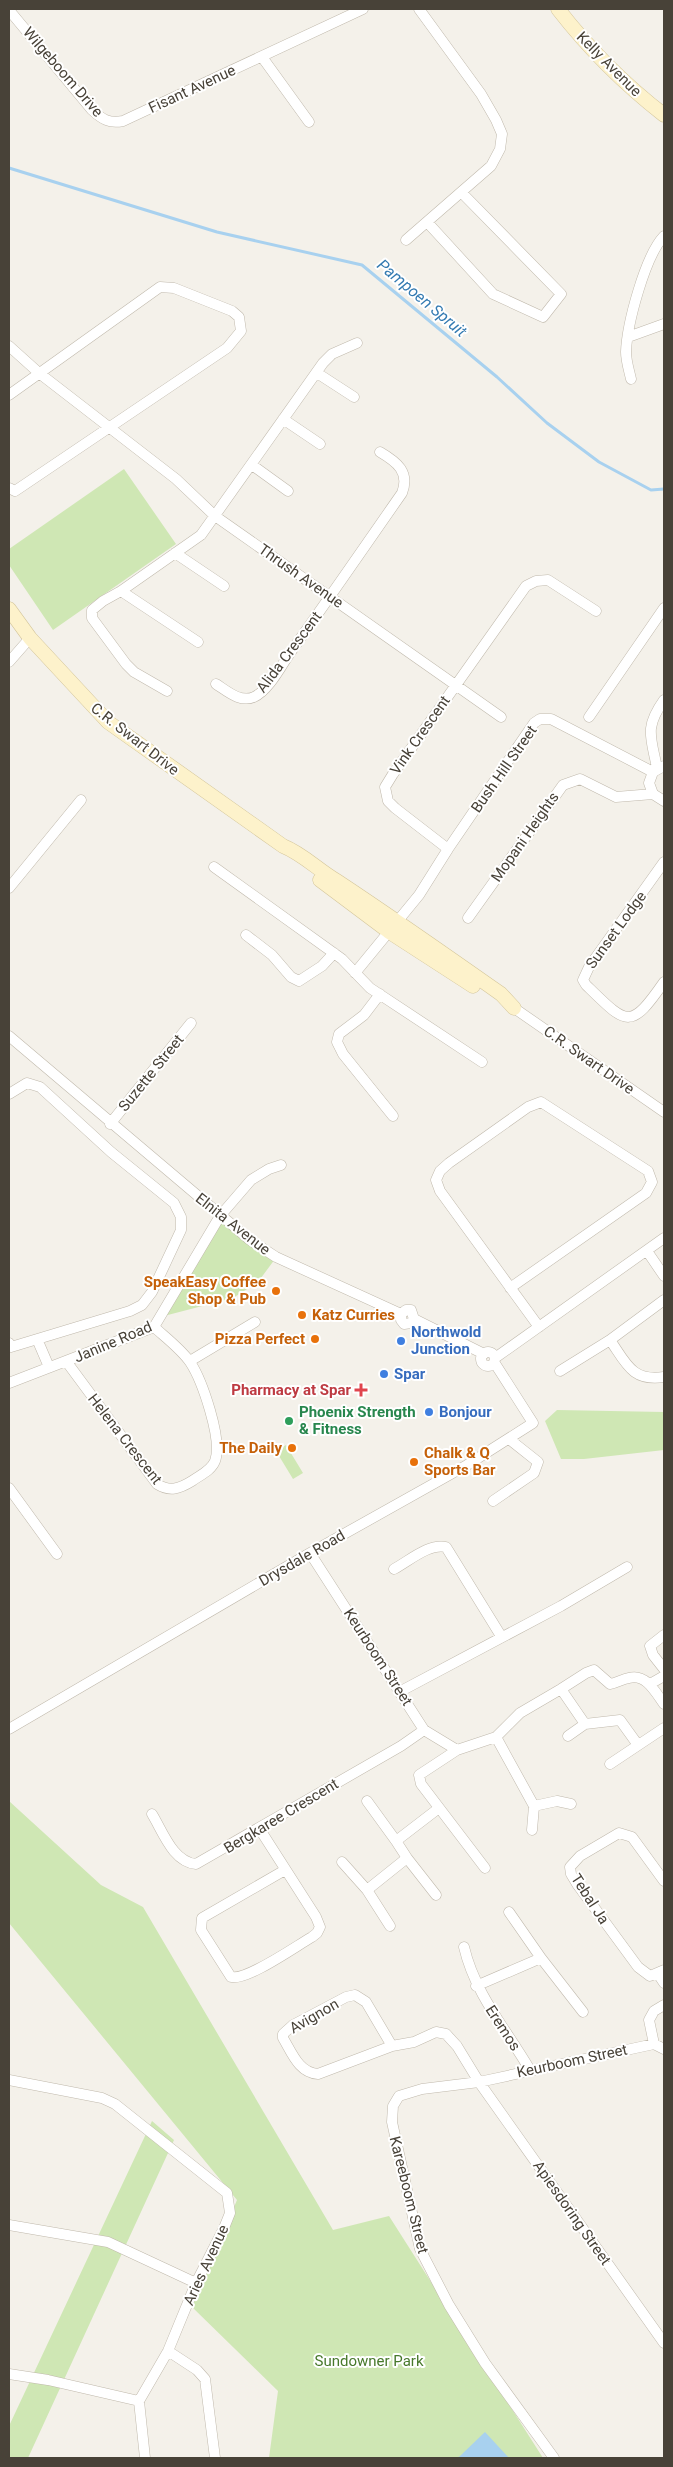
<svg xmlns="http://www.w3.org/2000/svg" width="673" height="2467" font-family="Roboto,sans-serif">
	<rect width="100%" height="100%" fill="#f4f1ea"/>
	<!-- green -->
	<path fill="#cfe7b4" d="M 124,469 L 176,544 L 53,630 L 9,565 L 9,549 Z
		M 220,1220 L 275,1259 L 258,1282 L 233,1298 L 164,1316 Z
		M 557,1410 L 664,1412 L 664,1450 L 584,1459 L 561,1459 L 545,1421 Z
		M 286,1445 L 303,1473 L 293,1479 L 276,1451 Z
		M 9,1801 L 101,1885 L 143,1907 L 333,2230 L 389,2216 L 543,2458 L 269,2458 L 278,2391 L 192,2307 L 237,2200 L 9,1923 Z
		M 152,2121 L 174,2140 L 28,2458 L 9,2458 L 9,2426 Z"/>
	<!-- water -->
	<path fill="#a8d1ef" d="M 485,2432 L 509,2458 L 457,2458 L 460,2456 Z"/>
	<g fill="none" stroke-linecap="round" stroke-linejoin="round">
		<!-- stream -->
		<path stroke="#a8d1ef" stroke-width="3" d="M 9,168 L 217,232 L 362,265 L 497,377 L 547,423 L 599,462 L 651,490 L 664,489"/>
		<!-- street casing -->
		<g stroke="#c0b9ac" stroke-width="11">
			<path id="street" d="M 9,10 L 92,110 C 102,119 109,124 123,121 L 363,9
				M 262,57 L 309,122
				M 427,222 L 493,294 L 543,317 L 561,294 L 461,192
				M 406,240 L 491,166 L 500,149 L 502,134 L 496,120 L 481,94 L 419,9
				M 628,337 L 664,324
				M 9,346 L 39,373 L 176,479 L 215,516 L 501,717
				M 317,373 L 354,397
				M 631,379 C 629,370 626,361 626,352 C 627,324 645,256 664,236
				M 9,395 L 160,287 L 174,288 L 232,311 L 239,317 L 241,331 L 227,348 L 18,489 L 15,491 L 9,488
				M 283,419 L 320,444
				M 252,465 L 288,491
				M 175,553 L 224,586
				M 121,591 L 198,642
				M 9,662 L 30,638
				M 216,684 C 227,691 240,703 254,697 C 269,690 281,666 290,653 C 328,600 365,546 402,493 C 410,472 397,462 380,452
				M 167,691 L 134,672 L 126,664 L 92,618 L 92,610 L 103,601 L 121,591 L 201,535 L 323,363 L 332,354 L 357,343
				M 589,717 L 664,608
				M 664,766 L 653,772 L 649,783 L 653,794 L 664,801
				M 657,768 C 651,737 644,728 664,700
				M 448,849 L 534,723 L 540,719 L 551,719 L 653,772
				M 664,862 L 589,967 L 583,980 L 586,985 C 627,1025 630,1031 664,982
				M 214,867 L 342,959 L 370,988 L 482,1062
				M 9,888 L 81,800
				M 468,918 L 563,785 L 580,779 L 616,797 L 653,794
				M 246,935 L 272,955 L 291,977 L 299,981 L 322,966 L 334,953
				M 355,973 L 419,895 L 448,849 L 395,808 L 388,801 L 385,787 L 393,774 L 526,586 L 536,581 L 548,580 L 596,611
				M 380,994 L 364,1015 L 339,1034 L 337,1042 L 343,1054 L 393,1116
				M 514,1008 L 664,1112
				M 9,1036 L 250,1240 L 276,1257 L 401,1314
				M 9,1094 L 27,1083 L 40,1087 L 111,1152 L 174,1203 L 181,1217 L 181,1230 L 152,1292 L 142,1305 L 130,1311 L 11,1347 L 9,1343
				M 110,1124 L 191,1023
				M 647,1251 L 664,1276
				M 510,1288 L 646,1193 L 652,1182 L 648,1171 L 541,1102 L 528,1107 L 449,1163 L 440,1171 L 436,1180 L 440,1191 L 539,1327
				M 664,1300 L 610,1340 C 626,1363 632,1382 664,1377
				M 401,1314 L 401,1320 L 404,1324 L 411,1323 L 414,1319
				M 401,1314 L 406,1310 L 411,1310 L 414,1319
				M 414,1319 L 484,1354
				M 37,1339 L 49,1367
				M481 1359a7 7 0 1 1 14 0a7 7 0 1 1-14 0Z
				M 495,1358 L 664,1238
				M 66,1361 L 157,1484 C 170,1492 179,1489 192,1481 C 200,1475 211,1471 215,1461 C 223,1440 202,1380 190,1362 C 181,1349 165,1337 154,1327
				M 190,1361 L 255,1322
				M 560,1371 L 610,1340
				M 9,1383 L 154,1327 L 220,1216 L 251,1180 L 269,1169 L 281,1165
				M 9,1488 L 57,1554
				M 493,1501 L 534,1473 L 538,1462 L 509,1439
				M 310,1553 L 424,1730 L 457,1750
				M 394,1569 C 409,1561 429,1543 446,1547 L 501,1636
				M 664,1635 L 650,1646 L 653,1655 L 664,1669
				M 650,1684 L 664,1676
				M 561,1689 L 586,1673 L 594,1670 L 610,1684 C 617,1683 622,1679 629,1678 C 646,1673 656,1693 664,1704
				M 401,1691 L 561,1606 L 627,1567
				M 9,1729 L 310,1553 L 467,1465 L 533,1423 L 494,1362
				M 568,1736 L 585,1724
				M 496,1737 L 534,1806 L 532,1830
				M 610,1764 L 664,1728
				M 367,1801 L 396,1841
				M 534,1806 L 557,1801 L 571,1804
				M 152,1814 C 163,1832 173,1862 196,1864 L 401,1746 L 424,1730
				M 259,1828 L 316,1917 L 320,1927 L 317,1933 L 312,1937 C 296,1946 247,1981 231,1977 L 201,1930 L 202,1918 L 285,1870
				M 407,1858 L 436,1895
				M 342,1862 L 367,1890
				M 485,1868 L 421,1784 L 419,1775 L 457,1750 L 496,1737 L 520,1713 L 561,1689 L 585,1724 L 620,1720 L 638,1745
				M 664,1881 L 632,1837 L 619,1833 L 580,1856 L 570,1867 L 571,1874 L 577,1884 L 638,1967 L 650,1976 L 664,1970
				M 509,1912 L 541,1958
				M 390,1926 L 367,1890 L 407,1858 L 396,1841 L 439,1808
				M 464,1947 C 475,1994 506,2029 530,2070
				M 658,1974 L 664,1983
				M 476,1986 L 541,1958 L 583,2012
				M 654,2044 L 649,2020 L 654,2011 L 664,2005
				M 392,2046 L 366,2002 L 355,1995 L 346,1997 L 293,2025 L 283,2034 L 283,2038 C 292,2053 299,2073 318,2074 L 392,2046 L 414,2042 L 436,2032 L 446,2034 L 457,2046 L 479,2082 L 664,2343
				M 9,2080 L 102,2098 L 115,2104 L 227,2193 L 230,2213 L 224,2228 L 196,2283 L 168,2351 L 139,2401 L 145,2458
				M 9,2225 L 108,2242 L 196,2283
				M 168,2351 L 197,2370 L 205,2379 L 215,2458
				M 9,2374 L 48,2380 L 139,2401
				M 554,2458 L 485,2363 L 449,2305 L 420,2249 L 392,2122 L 393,2106 L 399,2096 L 422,2089 L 479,2082 L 654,2044 L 664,2049"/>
		</g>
		<!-- secondary casing -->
		<g stroke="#d3c59a" stroke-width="15">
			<path id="secondary" d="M 558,9 C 589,49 624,84 664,115
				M 9,609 L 30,638 L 108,722 L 283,846 C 303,854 318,870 337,881 C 393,918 447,956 501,994 L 514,1008
				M 320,880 L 388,931 L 473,986"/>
		</g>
		<!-- street -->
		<use href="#street" stroke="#fff" stroke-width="10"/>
		<!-- secondary -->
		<use href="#secondary" stroke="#fdf2cb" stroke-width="14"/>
	</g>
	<!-- markers -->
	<g fill="#e8710a" stroke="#fff" stroke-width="2">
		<circle cx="276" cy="1291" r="5"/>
		<circle cx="302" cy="1315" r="5"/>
		<circle cx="315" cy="1339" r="5"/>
		<circle cx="292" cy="1448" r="5"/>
		<circle cx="414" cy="1462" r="5"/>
	</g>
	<g fill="#3f7fe0" stroke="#fff" stroke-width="2">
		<circle cx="401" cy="1341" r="5"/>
		<circle cx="384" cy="1374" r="5"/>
		<circle cx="429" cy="1412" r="5"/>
	</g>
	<path fill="#e0444e" stroke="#fff" stroke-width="2" d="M358.5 1382.5h5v5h5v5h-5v5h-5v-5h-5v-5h5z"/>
	<circle fill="#2e9e5b" stroke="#fff" stroke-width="2" cx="289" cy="1421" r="5"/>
	<g text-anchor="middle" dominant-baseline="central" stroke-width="4" stroke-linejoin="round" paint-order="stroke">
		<!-- street labels -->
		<g font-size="15" fill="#484238" stroke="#fff">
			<text transform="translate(609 64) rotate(45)">Kelly Avenue</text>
			<text transform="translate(63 72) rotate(49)">Wilgeboom Drive</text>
			<text transform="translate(192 89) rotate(-25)">Fisant Avenue</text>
			<text transform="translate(301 576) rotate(35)">Thrush Avenue</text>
			<text transform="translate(289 652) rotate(-53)">Alida Crescent</text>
			<text transform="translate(420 735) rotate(-55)">Vink Crescent</text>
			<text transform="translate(135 739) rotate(38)">C.R. Swart Drive</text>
			<text transform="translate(504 769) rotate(-55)">Bush Hill Street</text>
			<text transform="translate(525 837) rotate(-55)">Mopani Heights</text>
			<text transform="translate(616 930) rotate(-54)">Sunset Lodge</text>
			<text transform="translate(589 1060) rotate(35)">C.R. Swart Drive</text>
			<text transform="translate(151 1073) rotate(-51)">Suzette Street</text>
			<text transform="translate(233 1224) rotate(38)">Elnita Avenue</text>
			<text transform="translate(113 1342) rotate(-23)">Janine Road</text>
			<text transform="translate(125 1439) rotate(52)">Helena Crescent</text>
			<text transform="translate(302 1558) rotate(-30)">Drysdale Road</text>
			<text transform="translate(378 1657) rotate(57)">Keurboom Street</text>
			<text transform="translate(281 1816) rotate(-31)">Bergkaree Crescent</text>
			<text transform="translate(590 1899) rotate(57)">Tebal Ja</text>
			<text transform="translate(314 2016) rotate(-30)">Avignon</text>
			<text transform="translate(503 2028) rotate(57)">Eremos</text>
			<text transform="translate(572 2061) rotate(-12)">Keurboom Street</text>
			<text transform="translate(409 2195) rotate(76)">Kareeboom Street</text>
			<text transform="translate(572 2213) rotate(55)">Apiesdoring Street</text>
			<text transform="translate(206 2265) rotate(-65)">Aries Avenue</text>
		</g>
		<!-- food labels -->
		<g font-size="15" font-weight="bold" fill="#c56008" stroke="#fff" text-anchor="end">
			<text x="266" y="1282">SpeakEasy Coffee<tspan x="266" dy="17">Shop &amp; Pub</tspan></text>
			<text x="312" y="1315" text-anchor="start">Katz Curries</text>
			<text x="305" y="1339">Pizza Perfect</text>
			<text x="282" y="1448">The Daily</text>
			<text x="424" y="1453" text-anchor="start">Chalk &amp; Q<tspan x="424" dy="17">Sports Bar</tspan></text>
		</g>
		<!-- shop labels -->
		<g font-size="15" font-weight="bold" fill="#366cbe" stroke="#fff" text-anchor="start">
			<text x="411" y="1332">Northwold<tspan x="411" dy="17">Junction</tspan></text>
			<text x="394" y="1374">Spar</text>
			<text x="439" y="1412">Bonjour</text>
		</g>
		<!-- health labels -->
		<g font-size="15" font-weight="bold" fill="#be3a42" stroke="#fff" text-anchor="end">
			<text x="351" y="1390">Pharmacy at Spar</text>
		</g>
		<!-- leisure labels -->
		<g font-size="15" font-weight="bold" fill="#27864d" stroke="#fff" text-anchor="start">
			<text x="299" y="1412">Phoenix Strength<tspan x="299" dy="17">&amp; Fitness</tspan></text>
		</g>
		<!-- park labels -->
		<g font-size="15" fill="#48792c" stroke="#fff">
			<text x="369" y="2361">Sundowner Park</text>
		</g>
		<!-- water labels -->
		<g font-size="16" font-style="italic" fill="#337ab1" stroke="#fff">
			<text transform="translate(422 298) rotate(40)">Pampoen Spruit</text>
		</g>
	</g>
	<!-- border -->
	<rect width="673" height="2467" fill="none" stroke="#484238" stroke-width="20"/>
</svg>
